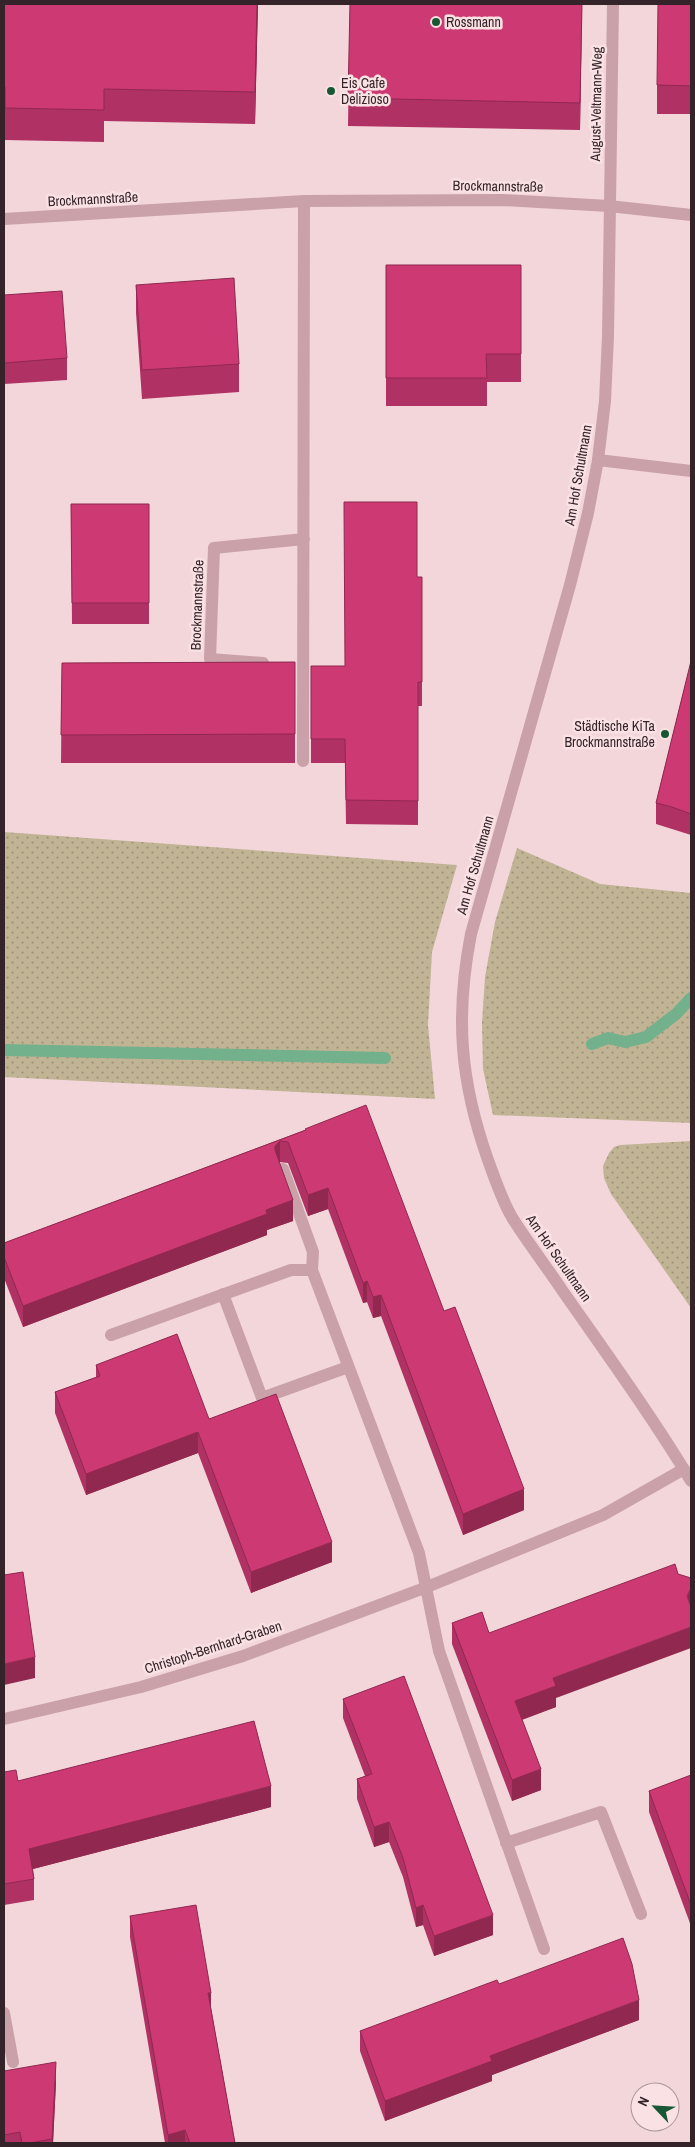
<svg xmlns="http://www.w3.org/2000/svg" width="695" height="2147" font-family="'Archivo Narrow',sans-serif">
	<defs>
		<pattern id="grass-dots" width="8" height="8" patternUnits="userSpaceOnUse" patternTransform="scale(1.25)"><rect width="8" height="8" fill="#c1b495"/><path d="M2 2h.1M6 6h.1" fill="none" stroke="#9e927a" stroke-width="1.8" stroke-linecap="round"/></pattern>
	</defs>
	<rect width="100%" height="100%" fill="#f2d6d9"/>
	<!-- grass -->
	<path fill="url(#grass-dots)" d="M 4,832 L 457,865 L 432,952 L 428,1025 L 435,1099 L 4,1077 Z
		M 517,848 L 600,884 L 691,893 L 691,1123 L 493,1115 L 483,1069 L 482,1023 L 485,977 L 495,922 Z
		M 691,1141 L 691,1308 L 611,1194 L 604,1178 L 603,1166 L 609,1153 L 614,1147 L 620,1145 Z"/>
	<g fill="none" stroke-linecap="round" stroke-linejoin="round">
		<!-- stream -->
		<path stroke="#73b08c" stroke-width="12" d="M 592,1044 L 608,1038 L 625,1042 L 646,1037 L 676,1014 L 691,998
			M 4,1050 L 385,1058"/>
		<!-- lane -->
		<path stroke="#caa1a9" stroke-width="12" d="M 598,460 L 691,471
			M 111,1335 L 291,1270 L 312,1270 L 313,1252 L 283,1169"/>
		<!-- street -->
		<path stroke="#caa1a9" stroke-width="12" d="M 613,4 L 608,336 L 605,401 L 598,460 L 588,513 L 570,585 L 471,934 C 455,1016 460,1081 488,1160 C 495,1179 502,1201 513,1219 C 528,1243 546,1266 562,1290 C 606,1353 651,1415 691,1481
			M 4,219 L 304,201 L 503,200 L 609,206 L 691,215
			M 263,663 L 210,659 L 214,548 L 304,539
			M 303,761 L 304,201
			M 312,1270 L 419,1553 L 439,1651 L 544,1949
			M 223,1294 L 262,1398 L 348,1367
			M 4,1719 L 141,1687 L 243,1656 L 427,1587 L 603,1515 L 684,1469
			M 506,1843 L 601,1812 L 641,1914
			M 4,2013 L 13,2062"/>
	</g>
	<!-- wall -->
	<path fill="#b03163" d="M 4,4 L 258,4 L 255,124 L 104,121 L 104,142 L 5,140 L 5,119 L 4,119 Z
		M 350,4 L 582,4 L 580,130 L 348,126 Z
		M 691,4 L 691,114 L 657,114 L 657,85 Z
		M 386,265 L 521,265 L 521,382 L 487,382 L 487,406 L 386,406 Z
		M 136,285 L 239,364 L 239,392 L 142,399 L 136,313 Z
		M 4,295 L 67,358 L 67,380 L 4,384 Z
		M 71,504 L 149,504 L 149,624 L 72,624 Z
		M 417,577 L 422,682 L 422,706 L 418,706 L 418,825 L 346,824 L 345,763 L 311,763 L 311,666 L 345,666 Z
		M 691,661 L 691,835 L 672,829 L 656,824 L 656,803 Z
		M 295,662 L 295,763 L 61,763 L 62,663 Z
		M 305,1129 L 444,1311 L 524,1510 L 463,1535 L 381,1316 L 373,1318 L 367,1302 L 363,1303 L 328,1209 L 308,1216 L 288,1163 L 279,1162 L 293,1221 L 267,1230 L 267,1235 L 23,1327 L 4,1278 L 4,1243 L 305,1130 Z
		M 96,1365 L 209,1419 L 332,1562 L 251,1593 L 198,1453 L 86,1495 L 55,1413 L 55,1392 L 96,1377 Z
		M 452,1623 L 489,1633 L 556,1698 L 556,1707 L 522,1720 L 541,1790 L 512,1801 L 452,1644 Z
		M 343,1699 L 493,1935 L 434,1956 L 423,1925 L 416,1927 L 403,1877 L 389,1842 L 374,1847 L 357,1799 L 357,1779 L 365,1776 L 343,1718 Z
		M 4,1772 L 18,1781 L 271,1807 L 33,1869 L 34,1879 L 34,1900 L 4,1905 Z
		M 691,1775 L 691,1926 L 649,1812 L 649,1791 Z
		M 130,1916 L 211,2008 L 235,2143 L 165,2143 L 130,1937 Z
		M 499,1984 L 639,2020 L 492,2075 L 492,2081 L 385,2121 L 360,2051 L 360,2031 Z
		M 4,2071 L 56,2082 L 53,2143 L 4,2143 Z"/>
	<!-- shaded-wall -->
	<path fill="#902850" d="M 257,4 L 258,4 L 255,124 L 255,92 Z
		M 582,4 L 580,130 L 580,103 Z
		M 280,1141 L 280,1162 L 275,1167 L 275,1146 Z
		M 328,1188 L 328,1209 L 308,1216 L 308,1195 Z
		M 293,1200 L 293,1221 L 267,1230 L 267,1235 L 23,1327 L 23,1306 L 266,1210 Z
		M 367,1281 L 367,1302 L 363,1303 L 363,1283 Z
		M 381,1295 L 381,1316 L 373,1318 L 373,1297 Z
		M 198,1432 L 198,1453 L 86,1495 L 86,1474 Z
		M 524,1489 L 524,1510 L 463,1535 L 463,1514 Z
		M 332,1542 L 332,1562 L 251,1593 L 251,1572 Z
		M 691,1588 L 691,1609 L 687,1596 Z
		M 691,1627 L 691,1648 L 556,1698 L 556,1707 L 515,1722 L 515,1701 L 553,1678 Z
		M 35,1657 L 35,1678 L 4,1685 L 4,1664 Z
		M 541,1769 L 541,1790 L 512,1801 L 512,1780 Z
		M 271,1786 L 271,1807 L 29,1870 L 29,1849 Z
		M 389,1822 L 389,1842 L 374,1847 L 374,1827 Z
		M 423,1905 L 423,1925 L 416,1927 L 416,1908 Z
		M 493,1915 L 493,1935 L 434,1956 L 434,1936 Z
		M 208,1993 L 211,1993 L 211,2014 Z
		M 639,2000 L 639,2020 L 492,2075 L 492,2081 L 385,2121 L 385,2101 L 490,2056 Z
		M 56,2062 L 56,2082 L 53,2143 L 52,2143 Z
		M 185,2130 L 185,2143 L 168,2143 L 168,2135 Z"/>
	<!-- building -->
	<path fill="#cd3973" stroke="#902850" d="M 4,4 L 257,4 L 255,92 L 104,89 L 104,110 L 5,108 L 5,87 L 4,87 Z
		M 350,4 L 582,4 L 580,103 L 348,98 Z
		M 658,4 L 691,4 L 691,86 L 657,85 Z
		M 386,265 L 521,265 L 521,354 L 486,354 L 487,378 L 386,378 Z
		M 234,278 L 239,364 L 142,370 L 136,285 Z
		M 62,291 L 67,358 L 4,363 L 4,295 Z
		M 344,502 L 417,502 L 417,577 L 422,577 L 422,682 L 418,682 L 418,801 L 346,800 L 345,739 L 311,739 L 311,666 L 345,666 Z
		M 71,504 L 149,504 L 149,603 L 72,603 Z
		M 691,661 L 691,814 L 672,807 L 656,803 Z
		M 295,662 L 295,734 L 61,735 L 62,663 Z
		M 366,1105 L 444,1311 L 455,1307 L 524,1489 L 463,1514 L 381,1295 L 373,1297 L 367,1281 L 363,1283 L 328,1188 L 308,1195 L 288,1142 L 280,1141 L 275,1146 L 275,1150 L 293,1200 L 266,1210 L 267,1214 L 23,1306 L 4,1257 L 4,1243 L 306,1130 L 305,1129 Z
		M 177,1334 L 209,1419 L 276,1394 L 332,1542 L 251,1572 L 198,1432 L 86,1474 L 55,1392 L 100,1376 L 96,1365 Z
		M 675,1564 L 678,1574 L 691,1578 L 691,1588 L 687,1596 L 691,1607 L 691,1627 L 553,1678 L 556,1686 L 515,1701 L 541,1769 L 512,1780 L 452,1623 L 482,1612 L 489,1633 Z
		M 23,1572 L 35,1657 L 4,1664 L 4,1575 Z
		M 404,1676 L 493,1915 L 434,1936 L 423,1905 L 416,1908 L 403,1858 L 389,1822 L 374,1827 L 357,1779 L 372,1774 L 343,1699 Z
		M 254,1721 L 271,1786 L 29,1849 L 34,1879 L 4,1884 L 4,1772 L 16,1770 L 18,1781 Z
		M 691,1775 L 691,1905 L 649,1791 Z
		M 196,1905 L 211,1993 L 208,1993 L 235,2143 L 190,2143 L 185,2130 L 168,2135 L 130,1916 Z
		M 623,1938 L 632,1964 L 639,2000 L 490,2056 L 492,2061 L 385,2101 L 360,2031 L 497,1980 L 499,1984 Z
		M 56,2062 L 52,2139 L 30,2143 L 22,2143 L 20,2132 L 4,2135 L 4,2071 Z"/>
	<!-- markers -->
	<g fill="#185733" stroke="#fae2e4" stroke-width="2">
		<circle cx="436" cy="22" r="5"/>
		<circle cx="331" cy="91" r="5"/>
		<circle cx="665" cy="734" r="5"/>
	</g>
	<g text-anchor="middle" dominant-baseline="central" stroke-width="5" stroke-linejoin="round" paint-order="stroke">
		<!-- poi labels -->
		<g font-size="14" fill="#34242a" stroke="#fae2e4" text-anchor="start">
			<text x="446" y="22">Rossmann</text>
			<text x="341" y="83">Eis Cafe<tspan x="341" dy="16">Delizioso</tspan></text>
			<text x="655" y="726" text-anchor="end">Städtische KiTa<tspan x="655" dy="16">Brockmannstraße</tspan></text>
		</g>
		<!-- street labels -->
		<g font-size="14" fill="#34242a" stroke="#fae2e4">
			<text transform="translate(596 104) rotate(-89)">August-Veltmann-Weg</text>
			<text transform="translate(498 186) rotate(1)">Brockmannstraße</text>
			<text transform="translate(93 199) rotate(-3)">Brockmannstraße</text>
			<text transform="translate(578 475) rotate(-80)">Am Hof Schultmann</text>
			<text transform="translate(197 605) rotate(-88)">Brockmannstraße</text>
			<text transform="translate(475 865) rotate(-74)">Am Hof Schultmann</text>
			<text transform="translate(559 1258) rotate(55)">Am Hof Schultmann</text>
			<text transform="translate(213 1647) rotate(-18)">Christoph-Bernhard-Graben</text>
		</g>
	</g>
	<!-- border -->
	<rect width="695" height="2147" fill="none" stroke="#34242a" stroke-width="10"/>
	<!-- north arrow -->
	<g transform="translate(655 2107) rotate(295)"><circle r="24" fill="#fae2e4" stroke="#ab969a"/>
	<path d="M0-4L9 19L0 12L-9 19Z" fill="#185733"/>
	<text y="-8" font-size="14" font-weight="bold" text-anchor="middle" fill="#34242a">N</text>
	</g>
</svg>
